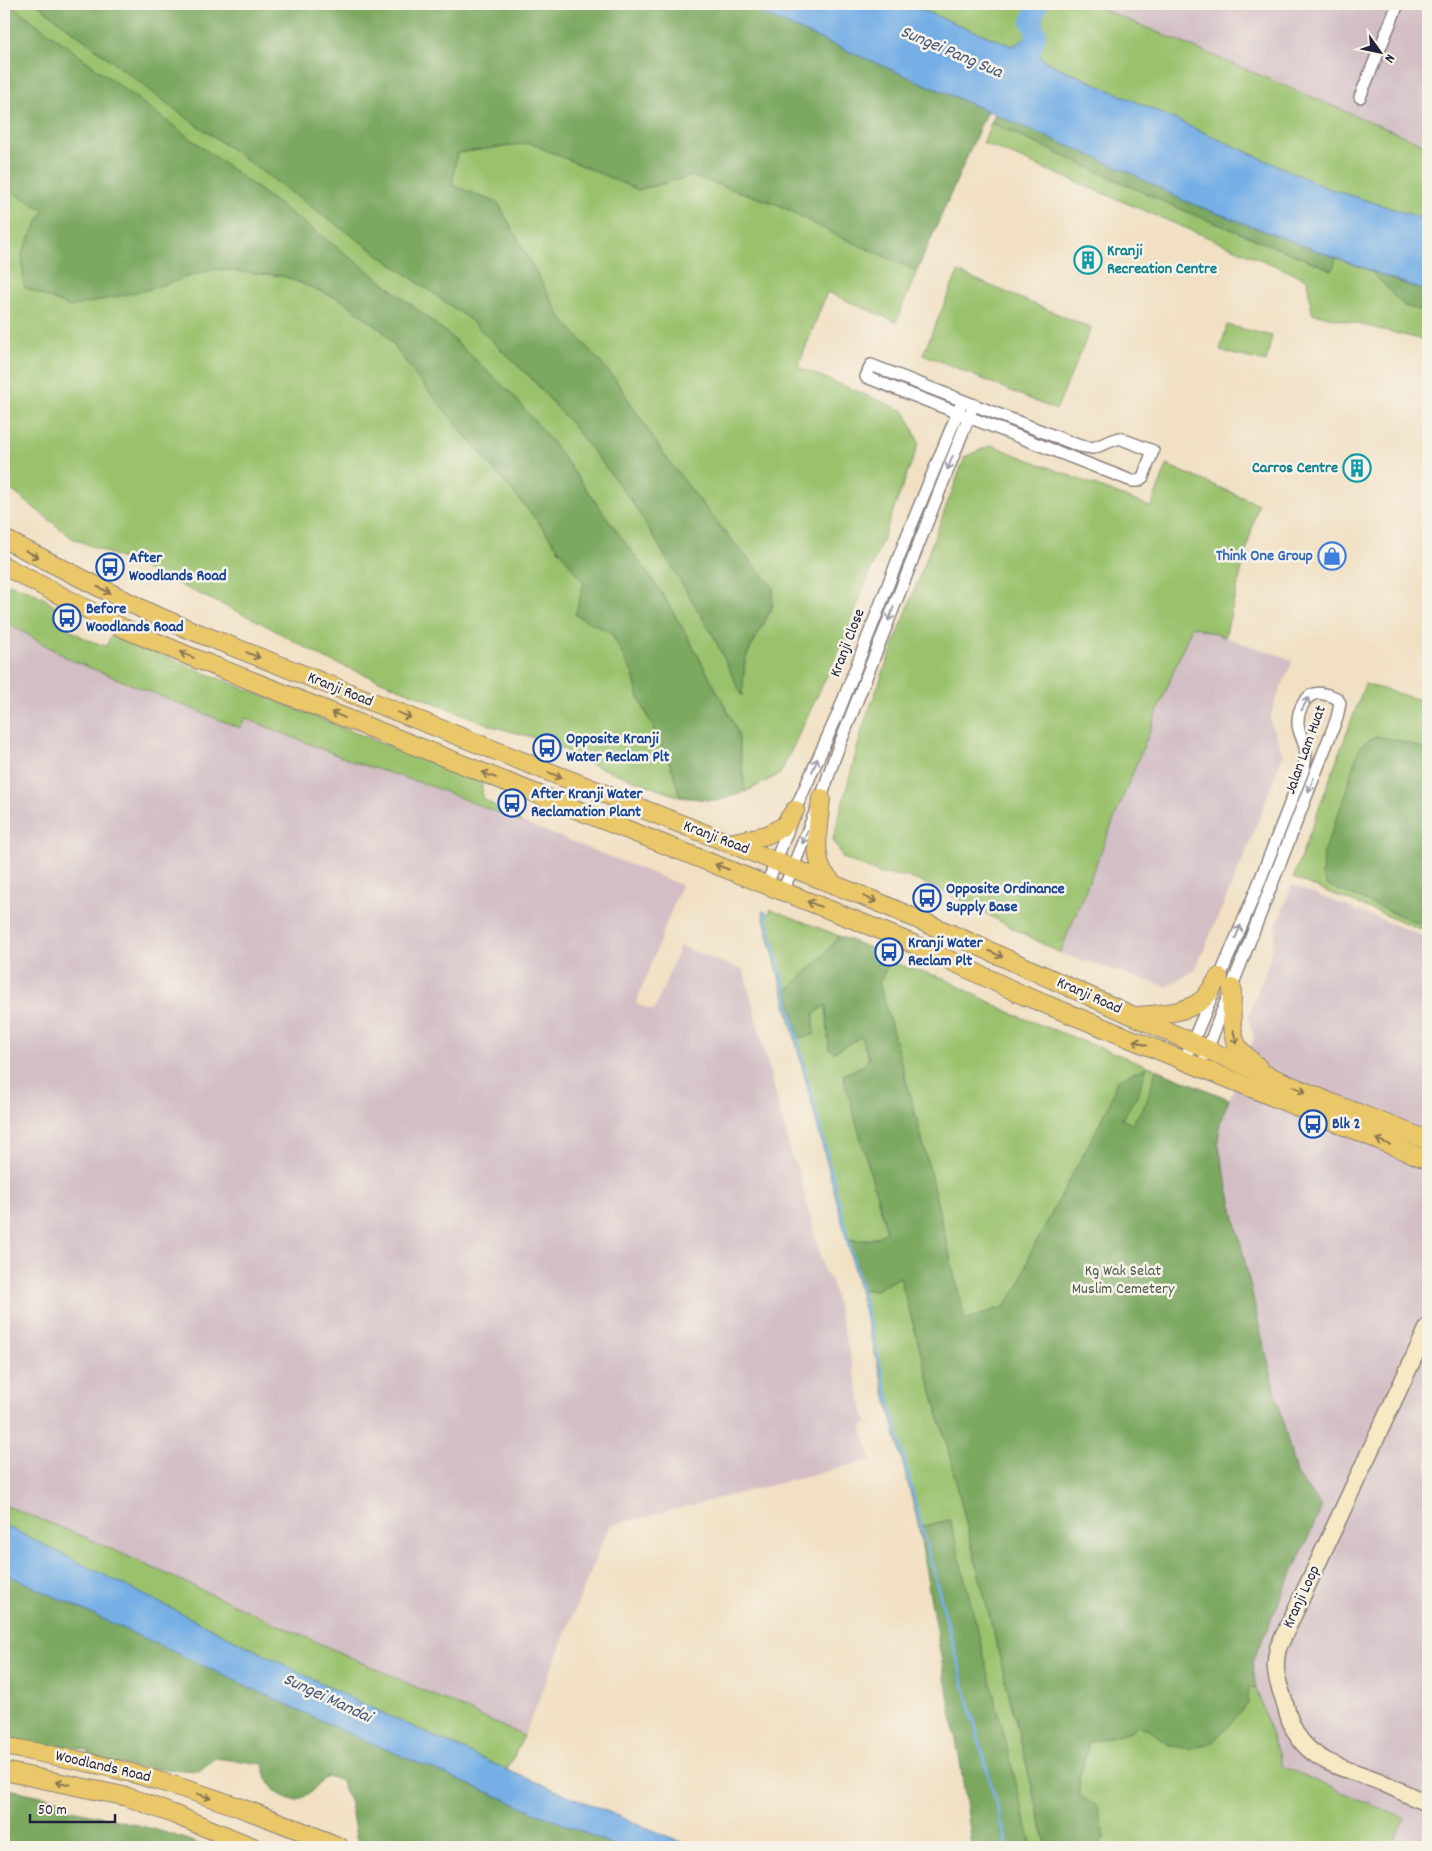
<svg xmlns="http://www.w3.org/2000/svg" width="1432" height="1851" font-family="Dekko,sans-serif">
	<rect width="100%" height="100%" fill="#f7f3e8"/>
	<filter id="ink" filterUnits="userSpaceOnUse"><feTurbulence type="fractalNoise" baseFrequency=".02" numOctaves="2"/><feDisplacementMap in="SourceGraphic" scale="10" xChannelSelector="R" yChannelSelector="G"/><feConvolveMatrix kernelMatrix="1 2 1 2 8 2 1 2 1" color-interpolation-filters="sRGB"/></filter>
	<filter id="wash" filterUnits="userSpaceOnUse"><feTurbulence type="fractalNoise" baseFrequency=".0096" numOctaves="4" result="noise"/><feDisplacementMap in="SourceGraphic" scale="20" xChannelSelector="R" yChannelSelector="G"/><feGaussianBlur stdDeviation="1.12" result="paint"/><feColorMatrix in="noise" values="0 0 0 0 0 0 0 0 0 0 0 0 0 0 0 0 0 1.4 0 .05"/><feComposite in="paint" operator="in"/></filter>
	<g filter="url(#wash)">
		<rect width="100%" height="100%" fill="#f1e0c3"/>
		<!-- industrial -->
		<path fill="#d2bec4" d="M 1090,4 L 1428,4 L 1428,146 Z
			M 4,621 L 71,660 L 240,728 L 245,718 L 354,762 L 428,785 L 681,885 L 636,1004 L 654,1011 L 680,946 L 744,971 L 793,1162 L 798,1168 L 824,1271 L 831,1280 L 867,1423 L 862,1427 L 871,1460 L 609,1526 L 524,1736 L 85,1537 L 4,1505 Z
			M 1192,626 L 1293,660 L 1273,707 L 1270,721 L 1283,754 L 1250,843 L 1195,970 L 1167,987 L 1060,953 Z
			M 1292,885 L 1428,938 L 1428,1847 L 1390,1847 L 1405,1819 L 1282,1766 L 1256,1688 L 1252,1662 L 1322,1507 L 1296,1474 L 1260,1329 L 1218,1143 L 1220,1122 L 1254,1038 L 1248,1017 L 1268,965 L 1278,921 Z"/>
		<!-- green -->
		<path fill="#9ac26d" stroke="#5e7254" d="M 10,4 L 37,4 L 176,110 L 469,319 L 530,377 L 574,427 L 631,500 L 713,635 L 742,695 L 745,659 L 772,608 L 773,587 L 728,536 L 664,455 L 615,379 L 560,316 L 498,203 L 451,185 L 457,153 L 530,143 L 638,190 L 692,176 L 779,205 L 834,234 L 917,271 L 896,322 L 827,292 L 798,367 L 905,411 L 919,443 L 845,638 L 780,774 L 745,792 L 738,733 L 724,704 L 690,641 L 661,592 L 552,442 L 512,395 L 449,335 L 375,276 Z
			M 907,4 L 1090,4 L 1428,146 L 1428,220 L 1327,188 L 1045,61 C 1037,55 1039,50 1041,41 L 1027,35 L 1019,43 L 1012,46 Z
			M 991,123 L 1180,209 L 1332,270 L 1336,258 L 1371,271 L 1404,306 L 1420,310 L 1428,292 L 1428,343 L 1420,339 L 1312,313 L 1307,279 L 983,143 Z
			M 4,183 L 9,190 L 45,210 L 22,253 L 143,291 L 214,269 L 283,276 L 344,301 L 384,332 L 420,381 L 538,522 L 584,583 L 576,615 L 611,633 L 633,674 L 638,695 L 673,771 L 680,797 L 582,761 L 563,749 L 535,738 L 495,727 L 324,658 L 260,622 L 130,562 L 72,538 L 4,484 Z
			M 958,272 L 1091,328 L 1056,410 L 923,354 Z
			M 1227,325 L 1272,336 L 1266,362 L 1220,351 Z
			M 991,445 L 1151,507 L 1167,465 L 1258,504 L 1225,637 L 1192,626 L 1060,953 L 939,889 L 905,876 L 881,874 L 843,858 L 833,839 L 864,723 L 965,457 Z
			M 4,583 L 26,589 L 42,597 L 61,611 L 54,621 L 88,640 L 106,646 L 111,636 L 132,642 L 203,672 L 482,783 L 482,798 L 521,822 L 428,785 L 354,762 L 245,718 L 240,728 L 71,660 L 4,621 Z
			M 1365,684 L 1428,702 L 1428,750 L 1397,740 L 1353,766 L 1327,885 L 1428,927 L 1428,932 L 1293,878 Z
			M 771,909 L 839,936 L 825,954 L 814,1014 L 826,1005 L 834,1052 L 861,1037 L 869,1059 L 864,1065 L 843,1075 L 887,1232 C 874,1239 859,1244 846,1237 L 762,911 L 769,914 Z
			M 890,962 L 943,978 L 1015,1015 L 1156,1069 L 1155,1071 L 1201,1089 L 1012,1296 L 1004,1307 L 965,1320 L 920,1131 L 879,982 Z
			M 900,1277 L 946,1442 L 1047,1847 L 1032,1847 L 949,1520 L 919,1527 L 859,1290 L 875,1290 Z
			M 4,1505 L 85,1537 L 524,1736 L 507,1770 L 359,1702 L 4,1525 Z
			M 1249,1687 L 1256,1688 L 1282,1766 L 1405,1819 L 1390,1847 L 1095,1847 L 1104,1839 L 1080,1796 L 1079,1779 L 1089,1742 L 1128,1732 L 1138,1726 L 1147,1728 L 1170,1745 Z"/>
		<!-- forest -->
		<path fill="#7ba860" stroke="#4e654e" d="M 4,4 L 10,4 L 375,276 L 449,335 L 513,395 L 552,442 L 661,592 L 690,641 L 724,704 L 738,733 L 745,792 L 717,801 L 680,797 L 673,771 L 638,695 L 633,674 L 611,633 L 575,615 L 584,583 L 538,522 L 420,381 L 384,332 L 344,301 L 283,276 L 214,269 L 143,291 L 70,307 L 24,287 L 22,253 L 44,210 L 9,190 L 4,183 Z
			M 37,4 L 739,4 L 987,111 L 917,271 L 834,234 L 779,205 L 692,176 L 638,190 L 530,143 L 457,153 L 452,185 L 498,203 L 560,316 L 615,379 L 664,455 L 728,536 L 773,587 L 772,607 L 745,659 L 742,696 L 713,635 L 631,500 L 574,427 L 530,377 L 469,319 L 176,110 Z
			M 995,114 L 1127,171 L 1182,200 L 1336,258 L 1333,270 L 1180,209 L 991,123 Z
			M 1371,271 L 1427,292 L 1420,310 L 1404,306 Z
			M 1376,736 L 1397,740 L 1428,750 L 1428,927 L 1327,885 L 1322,875 L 1324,851 L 1347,791 L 1353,766 L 1361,745 Z
			M 839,936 L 873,949 L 890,962 L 879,982 L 920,1131 L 965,1320 L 1004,1307 L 1018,1287 L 1031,1252 L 1109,1106 L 1117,1080 L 1147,1067 L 1137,1096 L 1122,1119 L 1132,1124 L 1147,1101 L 1156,1069 L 1229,1099 L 1220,1122 L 1218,1143 L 1260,1329 L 1296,1474 L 1322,1507 L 1252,1662 L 1256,1688 L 1249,1687 L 1248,1704 L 1213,1742 L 1188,1749 L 1170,1745 L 1147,1728 L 1138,1726 L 1128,1732 L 1089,1742 L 1079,1779 L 1080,1796 L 1097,1806 L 1103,1828 L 1104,1839 L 1095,1847 L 1047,1847 L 946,1442 L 900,1277 L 875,1290 L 859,1290 L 846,1237 C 859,1244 875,1240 887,1232 L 843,1075 L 864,1065 L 869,1058 L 861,1037 L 834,1052 L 829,1049 L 826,1005 L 814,1014 L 814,1035 L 799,1038 L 787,990 L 825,954 Z
			M 950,1520 L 1032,1847 L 972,1847 C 960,1740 934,1634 919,1527 Z
			M 4,1573 L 350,1734 L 618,1847 L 358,1847 L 350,1804 L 341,1781 L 327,1776 L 309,1794 L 296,1801 C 274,1795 268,1786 263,1764 L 215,1758 L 199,1771 L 135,1767 L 93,1759 L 85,1750 L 66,1746 L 60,1752 L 4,1740 Z
			M 4,1788 L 60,1800 L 64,1808 C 111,1819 161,1828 206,1847 L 29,1847 L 4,1845 Z"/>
		<!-- water -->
		<path fill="#75afe6" stroke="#4c6890" d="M 739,4 L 907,4 L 1012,46 L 1019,43 L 1027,35 L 1041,41 C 1039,50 1037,55 1045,61 L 1327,188 L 1428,220 L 1428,292 L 1182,200 L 1127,171 Z
			M 4,1525 L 359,1702 L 507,1770 L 694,1847 L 618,1847 L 350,1734 L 4,1573 Z"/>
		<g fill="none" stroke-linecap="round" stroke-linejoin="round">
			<!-- stream -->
			<path stroke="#75afe6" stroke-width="3" d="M 765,912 L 920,1522 L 1008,1847"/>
			<!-- river -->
			<path stroke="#75afe6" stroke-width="20" d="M 1026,63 L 1035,39 L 1036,32 L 1031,21 L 1038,4"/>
		</g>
	</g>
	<g filter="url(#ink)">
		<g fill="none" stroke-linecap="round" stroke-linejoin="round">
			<!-- street casing -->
			<g stroke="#8a817f" stroke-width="14">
				<path id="street" d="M 1360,97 L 1398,4
					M 871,365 L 1080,446 L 1093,448 L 1119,438 L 1153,451 L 1143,477 L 1138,481 L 1132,481 L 866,377 Z
					M 767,885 L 795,810 L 837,716 L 907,536 L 960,407
					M 783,891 L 821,798 L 834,759 L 971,411
					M 1185,1060 L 1255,893 L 1304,768 C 1305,762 1306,757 1306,752 C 1305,742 1299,734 1298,725 C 1297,710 1307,689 1324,694 C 1331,696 1337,696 1340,703 L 1337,718 L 1205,1055"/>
			</g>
			<!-- secondary casing -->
			<g stroke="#8a817f" stroke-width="19">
				<path id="secondary" d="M 1428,1327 L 1278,1648 C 1273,1668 1277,1681 1284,1700 C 1288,1715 1292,1730 1302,1742 C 1321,1766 1356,1771 1383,1783 C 1398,1790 1413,1797 1428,1804"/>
			</g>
			<!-- primary casing -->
			<g stroke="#8a817f" stroke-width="20">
				<path id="primary" d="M 4,539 L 150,613 L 193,631 L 873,900 L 965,940 L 1220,1055 L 1332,1103 L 1428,1140
					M 4,566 L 123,628 L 184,654 L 875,928 L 930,951 L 1023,995 L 1428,1160
					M 821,798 C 819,821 813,848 822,870 C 825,875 830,880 834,885
					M 730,843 L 767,835 L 784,826 L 795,810
					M 1232,988 C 1232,1005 1229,1035 1239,1048 C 1244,1055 1253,1062 1259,1068
					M 1137,1016 C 1158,1014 1185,1014 1202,1000 C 1209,994 1214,984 1219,977
					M 4,1746 C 56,1756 109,1765 159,1781 C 221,1799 281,1822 340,1847
					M 4,1771 L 128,1797 L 173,1814 L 253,1847"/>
			</g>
			<!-- street -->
			<use href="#street" stroke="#fff" stroke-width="11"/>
			<!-- secondary -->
			<use href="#secondary" stroke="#f7e9c3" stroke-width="16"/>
			<!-- primary -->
			<use href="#primary" stroke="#eac769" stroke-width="18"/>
		</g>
		<!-- one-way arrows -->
		<defs><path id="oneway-shaft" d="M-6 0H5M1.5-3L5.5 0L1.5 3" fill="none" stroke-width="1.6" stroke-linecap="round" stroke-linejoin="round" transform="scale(1.25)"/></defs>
		<g stroke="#9c9ca7">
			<use href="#oneway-shaft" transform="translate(950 463) rotate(111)"/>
			<use href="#oneway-shaft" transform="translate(891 614) rotate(111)"/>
			<use href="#oneway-shaft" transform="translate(1305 704) rotate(-61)"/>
			<use href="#oneway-shaft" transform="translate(815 765) rotate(-66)"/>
			<use href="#oneway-shaft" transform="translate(1311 785) rotate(111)"/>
			<use href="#oneway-shaft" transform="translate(805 837) rotate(112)"/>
			<use href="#oneway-shaft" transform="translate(1238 932) rotate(-67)"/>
		</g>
		<g stroke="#867452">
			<use href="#oneway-shaft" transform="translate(32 554) rotate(28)"/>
			<use href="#oneway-shaft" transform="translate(104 590) rotate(26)"/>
			<use href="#oneway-shaft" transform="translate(187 655) rotate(-158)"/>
			<use href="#oneway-shaft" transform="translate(253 655) rotate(22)"/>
			<use href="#oneway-shaft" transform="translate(338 715) rotate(-158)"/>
			<use href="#oneway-shaft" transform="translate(404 715) rotate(22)"/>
			<use href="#oneway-shaft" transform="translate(489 775) rotate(-158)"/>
			<use href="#oneway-shaft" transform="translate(555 775) rotate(22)"/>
			<use href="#oneway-shaft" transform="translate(722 867) rotate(-159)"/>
			<use href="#oneway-shaft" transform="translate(870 899) rotate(22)"/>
			<use href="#oneway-shaft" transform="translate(814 904) rotate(-158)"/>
			<use href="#oneway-shaft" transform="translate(996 954) rotate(25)"/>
			<use href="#oneway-shaft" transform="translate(1235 1037) rotate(76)"/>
			<use href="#oneway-shaft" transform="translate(1140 1043) rotate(-159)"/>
			<use href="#oneway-shaft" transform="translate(1299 1089) rotate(23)"/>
			<use href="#oneway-shaft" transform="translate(1383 1142) rotate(-158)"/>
			<use href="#oneway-shaft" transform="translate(63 1783) rotate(-168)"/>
			<use href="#oneway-shaft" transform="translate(204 1796) rotate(19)"/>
		</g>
	</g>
	<!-- icons -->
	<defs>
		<g id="building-ring" transform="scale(1.4375)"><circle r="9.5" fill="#f7f3e8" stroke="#0f9aa8" stroke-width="1.5"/><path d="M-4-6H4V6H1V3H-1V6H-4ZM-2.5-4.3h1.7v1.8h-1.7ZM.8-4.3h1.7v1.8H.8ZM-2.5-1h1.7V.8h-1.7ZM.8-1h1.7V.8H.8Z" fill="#0f9aa8"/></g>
		<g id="shop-ring" transform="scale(1.4375)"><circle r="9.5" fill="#f7f3e8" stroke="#3f7fe0" stroke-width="1.5"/><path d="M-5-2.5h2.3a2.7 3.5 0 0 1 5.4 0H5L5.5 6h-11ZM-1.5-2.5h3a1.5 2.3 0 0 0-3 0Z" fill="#3f7fe0"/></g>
		<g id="bus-ring" transform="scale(1.4375)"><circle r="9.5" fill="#f7f3e8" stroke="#1a4fb4" stroke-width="1.5"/><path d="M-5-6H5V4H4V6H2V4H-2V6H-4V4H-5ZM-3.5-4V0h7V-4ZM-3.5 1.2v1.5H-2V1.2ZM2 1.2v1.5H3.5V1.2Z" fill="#1a4fb4"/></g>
	</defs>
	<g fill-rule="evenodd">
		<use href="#building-ring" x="1088" y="260"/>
		<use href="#building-ring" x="1357" y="468"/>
		<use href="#shop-ring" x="1332" y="556"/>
		<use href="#bus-ring" x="110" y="567"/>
		<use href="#bus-ring" x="67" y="618"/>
		<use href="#bus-ring" x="547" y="748"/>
		<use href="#bus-ring" x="512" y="803"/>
		<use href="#bus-ring" x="927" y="898"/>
		<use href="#bus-ring" x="889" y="952"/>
		<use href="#bus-ring" x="1313" y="1124"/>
	</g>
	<g text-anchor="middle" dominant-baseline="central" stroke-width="5" stroke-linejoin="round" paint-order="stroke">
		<!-- culture labels -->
		<g font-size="16" font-weight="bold" fill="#0d838f" stroke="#f7f3e8" text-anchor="start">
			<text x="1107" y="251">Kranji<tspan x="1107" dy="18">Recreation Centre</tspan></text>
			<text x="1338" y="468" text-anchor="end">Carros Centre</text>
		</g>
		<!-- shop labels -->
		<g font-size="16" font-weight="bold" fill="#366cbe" stroke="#f7f3e8" text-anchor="end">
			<text x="1313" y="556">Think One Group</text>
		</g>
		<!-- transit labels -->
		<g font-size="16" font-weight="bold" fill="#164399" stroke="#f7f3e8" text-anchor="start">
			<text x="129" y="558">After<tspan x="129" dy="18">Woodlands Road</tspan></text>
			<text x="86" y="609">Before<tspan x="86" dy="18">Woodlands Road</tspan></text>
			<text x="566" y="739">Opposite Kranji<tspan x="566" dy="18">Water Reclam Plt</tspan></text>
			<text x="531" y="794">After Kranji Water<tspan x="531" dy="18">Reclamation Plant</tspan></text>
			<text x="946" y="889">Opposite Ordinance<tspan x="946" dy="18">Supply Base</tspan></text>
			<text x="908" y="943">Kranji Water<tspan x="908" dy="18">Reclam Plt</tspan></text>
			<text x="1332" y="1124">Blk 2</text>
		</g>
		<!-- street labels -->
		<g font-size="16" fill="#22223b" stroke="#f7f3e8">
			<text transform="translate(848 643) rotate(-69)">Kranji Close</text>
			<text transform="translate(340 690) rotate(22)">Kranji Road</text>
			<text transform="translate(1306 750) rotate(-70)">Jalan Lam Huat</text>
			<text transform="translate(716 838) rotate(21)">Kranji Road</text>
			<text transform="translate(1089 996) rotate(24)">Kranji Road</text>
			<text transform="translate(1302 1597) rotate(-65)">Kranji Loop</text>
			<text transform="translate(103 1767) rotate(13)">Woodlands Road</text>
		</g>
		<!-- park labels -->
		<g font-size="16" fill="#4c5a4c" stroke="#f7f3e8">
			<text x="1123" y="1271">Kg Wak Selat<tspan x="1123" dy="18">Muslim Cemetery</tspan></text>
		</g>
		<!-- water labels -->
		<g font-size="18" font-style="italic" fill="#3f5377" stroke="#f7f3e8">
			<text transform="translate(951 53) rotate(23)">Sungei Pang Sua</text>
			<text transform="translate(327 1699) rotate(25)">Sungei Mandai</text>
		</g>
	</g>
	<!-- margin -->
	<rect width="1432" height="1851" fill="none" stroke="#f7f3e8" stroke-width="20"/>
	<!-- north arrow -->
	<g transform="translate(1380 52) rotate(123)" stroke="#f7f3e8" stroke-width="4" paint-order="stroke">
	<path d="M0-4L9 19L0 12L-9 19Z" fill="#22223b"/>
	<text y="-8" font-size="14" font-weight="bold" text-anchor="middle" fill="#22223b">N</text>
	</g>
	<!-- scale -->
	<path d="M30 1814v8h85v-8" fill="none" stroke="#22223b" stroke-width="2.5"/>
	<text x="38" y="1814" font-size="15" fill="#22223b" stroke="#f7f3e8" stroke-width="4" paint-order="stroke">50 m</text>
</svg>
